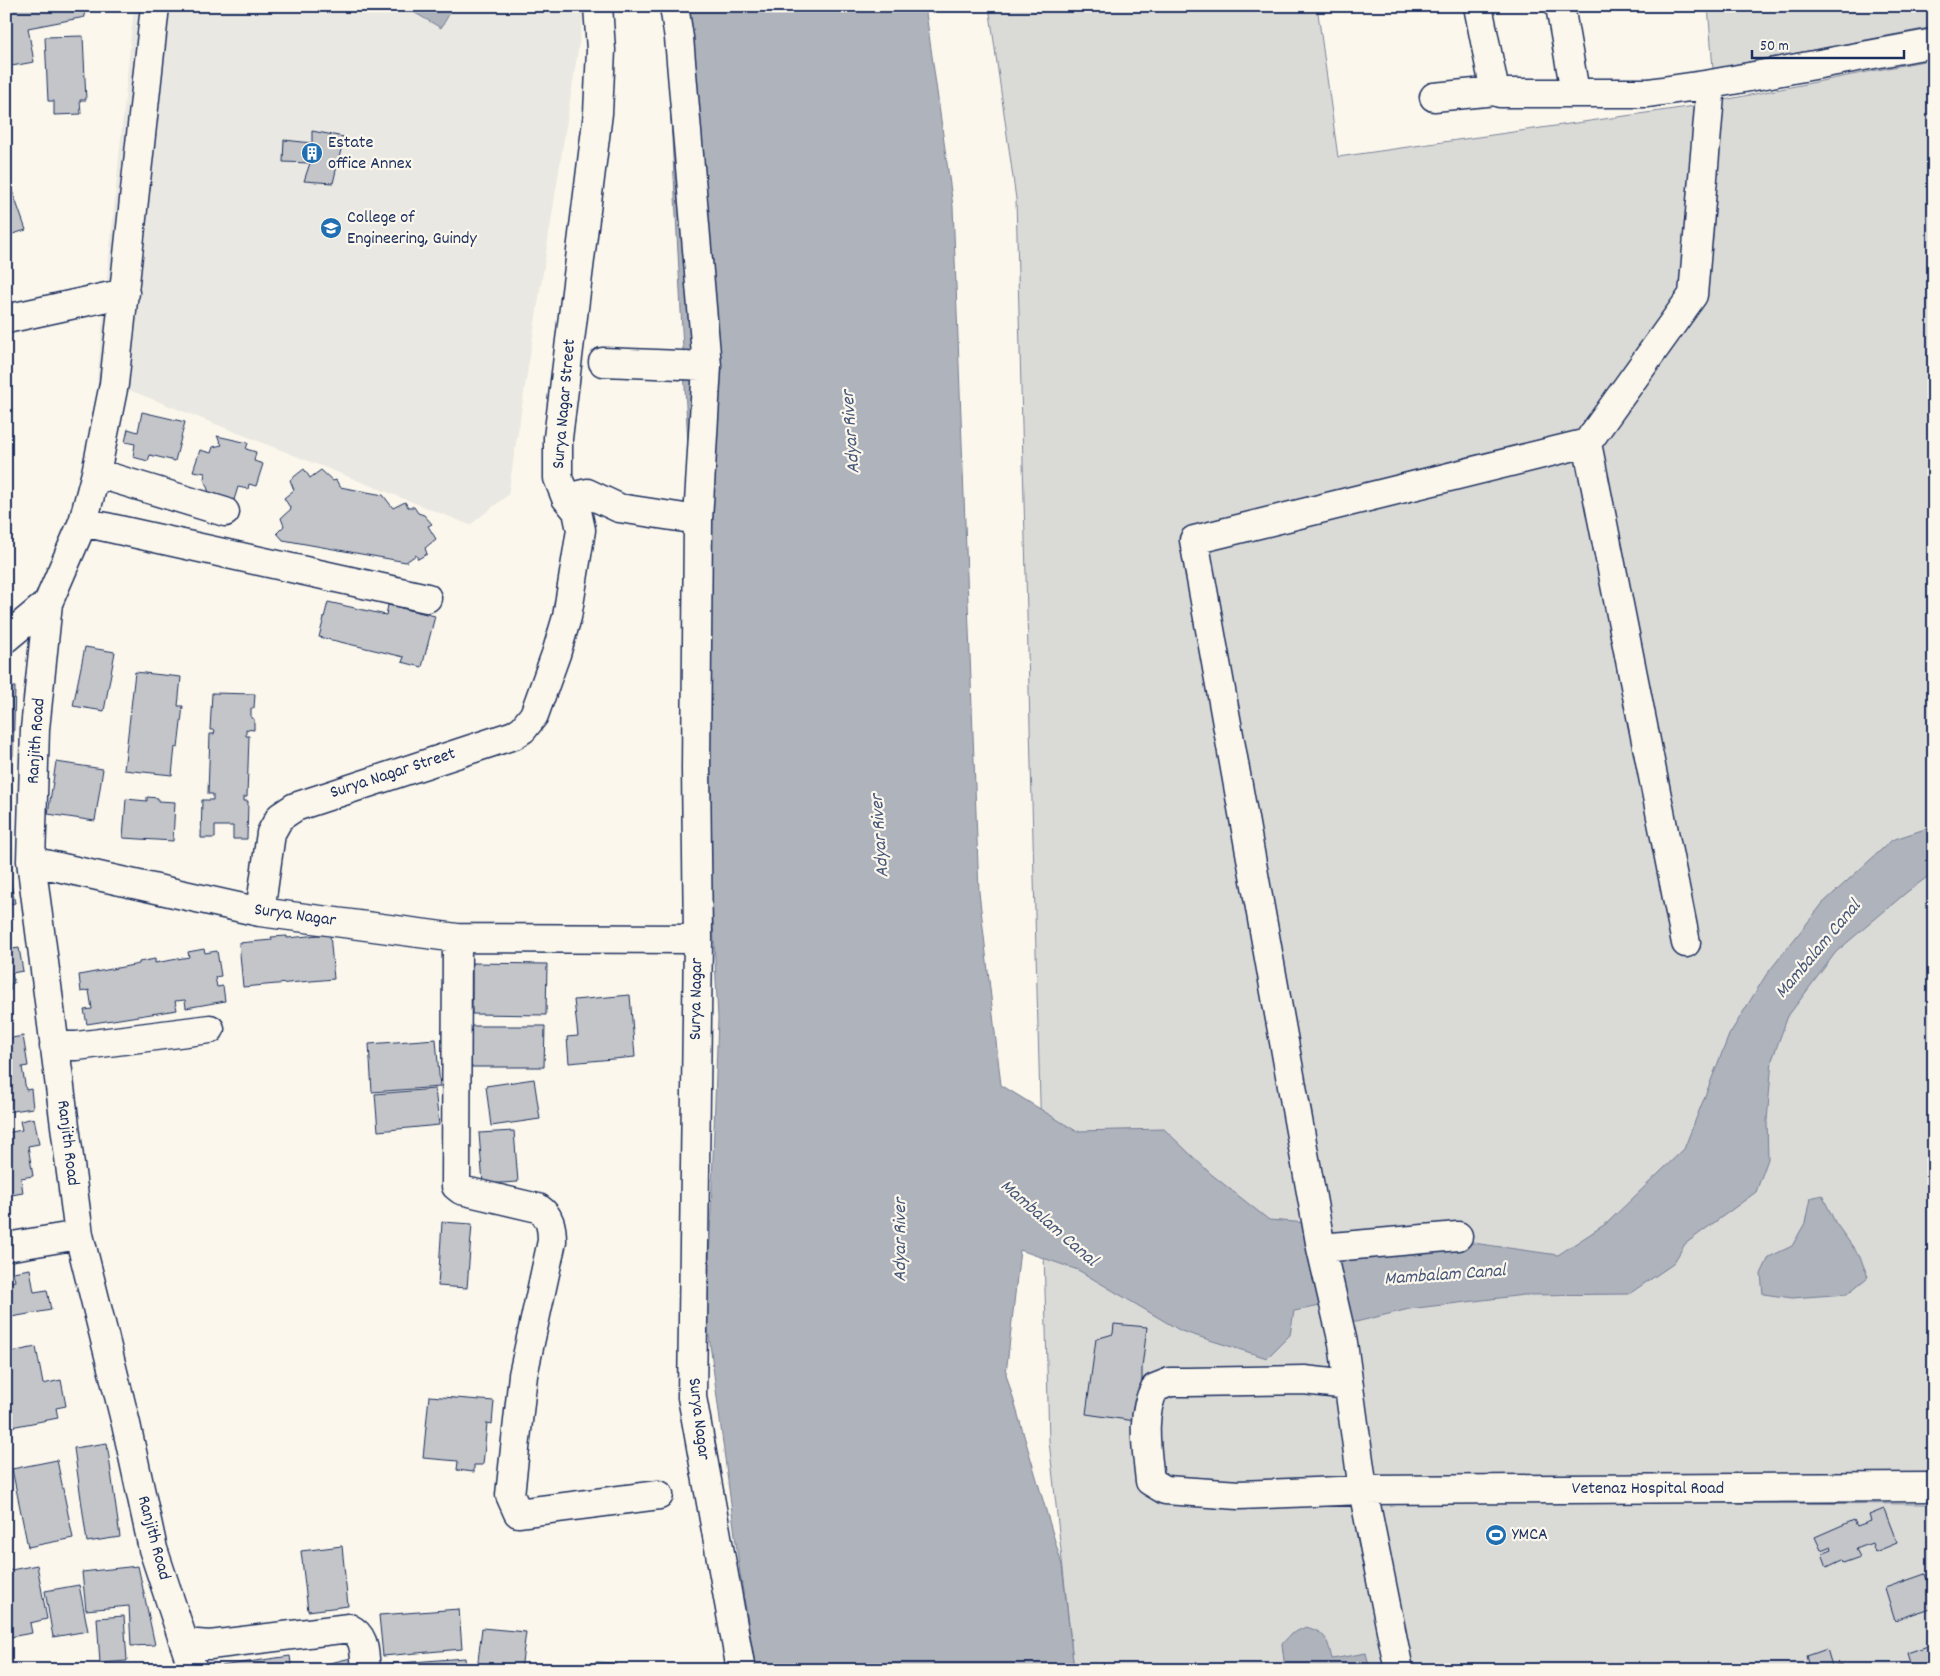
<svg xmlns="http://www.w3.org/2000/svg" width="1940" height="1676" font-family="Dekko,sans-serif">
	<rect width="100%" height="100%" fill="#fbf7ec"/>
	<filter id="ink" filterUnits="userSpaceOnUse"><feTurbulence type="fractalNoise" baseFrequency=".02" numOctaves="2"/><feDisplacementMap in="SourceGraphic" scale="10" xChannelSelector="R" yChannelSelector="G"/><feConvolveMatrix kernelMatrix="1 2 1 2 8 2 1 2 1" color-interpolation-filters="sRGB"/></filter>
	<g filter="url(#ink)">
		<!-- built -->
		<path fill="#eae8e2" d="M 134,6 L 583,6 L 583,18 L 508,495 L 470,525 L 114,384 L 97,380 Z"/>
		<!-- green -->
		<path fill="#dadad7" stroke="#7a849a" d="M 989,6 L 1317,6 L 1338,157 L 1688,107 L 1934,59 L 1934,1476 L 1330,1477 L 1333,1501 L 1934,1504 L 1934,1670 L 1074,1670 L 1049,1441 L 1016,199 Z
			M 1708,6 L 1934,6 L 1934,27 L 1713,69 Z"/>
		<!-- water -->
		<path fill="#afb3bb" stroke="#747e96" d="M 403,6 L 454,6 L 441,28 Z
			M 663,6 L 925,6 L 953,206 L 979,892 L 1001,1085 L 1076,1131 L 1164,1129 L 1211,1174 L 1269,1220 L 1307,1223 L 1343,1258 L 1473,1243 L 1558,1255 L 1607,1223 L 1684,1149 L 1729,1035 L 1766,975 L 1823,903 L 1892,840 L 1925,829 L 1934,830 L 1934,872 L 1907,892 L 1836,952 L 1788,1016 L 1772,1060 L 1767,1121 L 1768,1159 L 1756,1192 L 1685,1244 L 1673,1264 L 1629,1294 L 1524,1295 L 1409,1309 L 1356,1322 L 1326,1305 L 1294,1311 L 1290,1335 L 1267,1358 L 1181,1331 L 1078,1270 L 1020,1250 L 1006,1374 L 1062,1565 L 1074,1670 L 756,1670 L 740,1573 L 707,1321 L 718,1018 L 668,62 Z
			M 1822,1195 L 1835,1222 L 1860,1257 L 1868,1277 L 1847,1294 L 1792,1298 L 1763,1294 L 1761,1274 L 1769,1257 L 1792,1246 L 1805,1223 L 1810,1198 Z
			M 1306,1627 C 1327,1633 1327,1639 1332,1659 L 1366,1653 L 1370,1670 L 1280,1670 L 1285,1669 L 1282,1644 L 1291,1634 Z"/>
		<!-- building -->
		<path fill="#c3c5c9" stroke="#1b2f5e" d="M 6,6 L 83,6 L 85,17 L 28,28 L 34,62 L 6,67 Z
			M 83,36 L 86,100 L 80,100 L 81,114 L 54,115 L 54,101 L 48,101 L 45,37 Z
			M 312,131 L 344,137 L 333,183 L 304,181 L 310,163 L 283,162 L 284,140 L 312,143 Z
			M 6,173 L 26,230 L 6,236 Z
			M 142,412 L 185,422 L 175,461 L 150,455 L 148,461 L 133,457 L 135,444 L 125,442 L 128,429 L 138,432 Z
			M 217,436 L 248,443 L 246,449 L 256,452 L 254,461 L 263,464 L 256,486 L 249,484 L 248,489 L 238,487 L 234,500 L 210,495 L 204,479 L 205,473 L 193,471 L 200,450 L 211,453 L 213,447 L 222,445 Z
			M 304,469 L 310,478 L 321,470 L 333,481 L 336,480 L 340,487 L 383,495 L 393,508 L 405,502 L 408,507 L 414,507 L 418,513 L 424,515 L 432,524 L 428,526 L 436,539 L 425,548 L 427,554 L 418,559 L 416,555 L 406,562 L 283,540 L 277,533 L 284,526 L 281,518 L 291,509 L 284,498 L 294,490 L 290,480 Z
			M 328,602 L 386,615 L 388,605 L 435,616 L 422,667 L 402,662 L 404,657 L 319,637 Z
			M 85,647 L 115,652 L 104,711 L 73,706 Z
			M 135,672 L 181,677 L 178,706 L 183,706 L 178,748 L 175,747 L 172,775 L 124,770 Z
			M 6,687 L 15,687 L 13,756 L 6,756 Z
			M 212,693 L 255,694 L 254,708 L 251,708 L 251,718 L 254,719 L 254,730 L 246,729 L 246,736 L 249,736 L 247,797 L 244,797 L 244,801 L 248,801 L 247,839 L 233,839 L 233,826 L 215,826 L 215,838 L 201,838 L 202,800 L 213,800 L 213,794 L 208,794 L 210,734 L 214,734 L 215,730 L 210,730 Z
			M 56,762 L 103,769 L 95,821 L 48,814 Z
			M 6,784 L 8,784 L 10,846 L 6,846 Z
			M 147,797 L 158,798 L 158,801 L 175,802 L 173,841 L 123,838 L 126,799 L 147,801 Z
			M 6,860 L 15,903 L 6,905 Z
			M 330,934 L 334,979 L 243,987 L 239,943 L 272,940 L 271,937 L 287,936 L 287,938 Z
			M 19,948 L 23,971 L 12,973 L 14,983 L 11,984 L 11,990 L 8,991 L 8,996 L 6,996 L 6,950 Z
			M 204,949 L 205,953 L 217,951 L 221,976 L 215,977 L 217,987 L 223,986 L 225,1001 L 186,1008 L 185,1000 L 175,1001 L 177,1010 L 87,1024 L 84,1010 L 92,1009 L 89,990 L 81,992 L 79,975 L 139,964 L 139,962 L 155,959 L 155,963 L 189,957 L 188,952 Z
			M 472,963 L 547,964 L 546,1015 L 472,1014 Z
			M 630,995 L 635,1057 L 569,1063 L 567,1037 L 578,1036 L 574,1000 Z
			M 470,1026 L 545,1026 L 544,1067 L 469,1067 Z
			M 23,1036 L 28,1066 L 22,1067 L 26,1090 L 31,1089 L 33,1108 L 6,1112 L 6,1039 Z
			M 436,1039 L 440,1087 L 372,1092 L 369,1044 Z
			M 534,1079 L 540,1119 L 491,1126 L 486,1086 Z
			M 435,1089 L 439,1125 L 378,1131 L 375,1094 Z
			M 34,1118 L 39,1144 L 28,1146 L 33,1176 L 21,1178 L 23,1193 L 6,1196 L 6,1133 L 22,1130 L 20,1121 Z
			M 514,1131 L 518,1182 L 483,1184 L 479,1133 Z
			M 442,1222 L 472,1224 L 467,1288 L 438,1286 Z
			M 30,1269 L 34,1292 L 47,1290 L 51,1310 L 6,1318 L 6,1283 L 15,1281 L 13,1272 Z
			M 1114,1324 L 1147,1327 L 1142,1367 L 1142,1422 L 1086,1414 L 1096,1339 L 1113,1334 Z
			M 36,1347 L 43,1384 L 61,1380 L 66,1406 L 56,1408 L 58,1418 L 6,1428 L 6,1353 Z
			M 429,1396 L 494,1401 L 492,1424 L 487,1423 L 483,1465 L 474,1465 L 474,1472 L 457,1470 L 458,1461 L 423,1458 Z
			M 107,1443 L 120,1537 L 87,1542 L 74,1448 Z
			M 57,1460 L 73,1538 L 28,1547 L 12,1469 Z
			M 1884,1509 L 1897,1543 L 1875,1552 L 1872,1543 L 1856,1549 L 1860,1557 L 1843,1563 L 1842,1560 L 1827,1567 L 1822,1553 L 1832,1549 L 1831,1546 L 1821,1550 L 1815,1537 L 1854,1520 L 1857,1526 L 1871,1521 L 1869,1515 Z
			M 342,1546 L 348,1606 L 308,1611 L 301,1551 Z
			M 37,1565 L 47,1619 L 30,1623 L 32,1633 L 10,1637 L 6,1616 L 6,1571 Z
			M 138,1566 L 155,1645 L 131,1646 L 129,1606 L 86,1610 L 82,1572 Z
			M 1925,1574 L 1934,1599 L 1934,1607 L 1895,1620 L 1885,1588 Z
			M 79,1585 L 88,1631 L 53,1637 L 45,1591 Z
			M 459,1609 L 462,1649 L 383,1656 L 379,1615 Z
			M 124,1616 L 127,1661 L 100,1663 L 97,1618 Z
			M 482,1628 L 526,1632 L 521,1670 L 477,1669 Z
			M 1934,1644 L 1934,1670 L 1912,1670 L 1907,1653 Z
			M 1827,1649 L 1832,1666 L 1841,1664 L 1843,1670 L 1811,1670 L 1807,1656 Z
			M 290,1656 L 292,1670 L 207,1670 L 207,1668 Z
			M 351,1658 L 354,1670 L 301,1670 Z
			M 465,1658 L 466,1670 L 373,1670 L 373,1665 Z
			M 595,1662 L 616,1663 L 616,1670 L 595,1670 Z"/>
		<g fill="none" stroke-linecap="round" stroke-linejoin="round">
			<!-- minor casing -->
			<g stroke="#1b2f5e" stroke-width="31">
				<path id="minor" d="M 155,6 L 114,384 L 96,473 L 83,522 L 48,603 L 35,729 L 31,861 L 79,1235 L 126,1424 L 153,1549 L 193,1670
					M 674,6 L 679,38 L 707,366 L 698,520 L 696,769 L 698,939
					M 1478,6 L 1494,87 L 1500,93 L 1648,93 L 1711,84 L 1934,43
					M 1560,6 L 1575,92
					M 1434,97 L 1496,91
					M 6,319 L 125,293
					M 603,362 L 707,366
					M 96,473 L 225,512
					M 566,498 L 587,493 L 619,508 L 698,520
					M 83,522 L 427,598
					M 6,638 L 48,603
					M 31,861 L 260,912 L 457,938 L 698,939 L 692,1397 L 741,1670
					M 260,912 L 271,833 L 280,817 L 295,807 L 514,735 L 523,729 L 534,715 L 556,654 L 567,617 L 581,530 L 577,511 L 566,498 L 558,478 L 558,438 L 598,113 L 601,50 L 598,6
					M 457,938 L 456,1186 L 461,1190 L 538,1208 C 550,1216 552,1227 552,1241 L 523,1375 L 510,1495 L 518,1513 L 659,1495
					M 1686,943 L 1587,443 L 1693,295 L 1711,84
					M 54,1046 L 77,1046 L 210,1029
					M 6,1247 L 79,1235
					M 1321,1248 L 1458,1236
					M 1349,1385 L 1304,1380 L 1188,1382 L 1170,1382 L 1155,1388 C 1140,1415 1147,1451 1150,1481 L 1165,1490 L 1239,1495 L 1363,1490 L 1934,1487
					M 184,1643 L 210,1645 L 349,1628 C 366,1636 364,1652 366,1670
					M 1399,1670 L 1363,1490 L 1343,1343 L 1321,1248 L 1194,540 L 1587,443"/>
			</g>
			<!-- minor -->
			<use href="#minor" stroke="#fbf7ec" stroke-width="28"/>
		</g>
	</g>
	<!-- icons -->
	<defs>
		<g id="building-disc" transform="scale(1.125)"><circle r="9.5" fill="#1f6fb2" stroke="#fbf7ec"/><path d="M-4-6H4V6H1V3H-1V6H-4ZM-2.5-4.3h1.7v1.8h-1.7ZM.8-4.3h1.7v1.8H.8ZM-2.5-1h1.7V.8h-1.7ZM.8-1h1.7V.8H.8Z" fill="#fff"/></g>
		<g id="university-disc" transform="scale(1.125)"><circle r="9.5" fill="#1f6fb2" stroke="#fbf7ec"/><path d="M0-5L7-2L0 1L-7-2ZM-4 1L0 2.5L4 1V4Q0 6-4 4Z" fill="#fff"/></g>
		<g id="stadium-disc" transform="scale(1.125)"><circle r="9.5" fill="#1f6fb2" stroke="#fbf7ec"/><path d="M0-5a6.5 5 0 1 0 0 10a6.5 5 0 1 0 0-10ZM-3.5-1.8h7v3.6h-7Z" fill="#fff"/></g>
	</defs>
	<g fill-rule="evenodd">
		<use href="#building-disc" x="312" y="153"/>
		<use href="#university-disc" x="331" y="228"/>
		<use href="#stadium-disc" x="1496" y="1535"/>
	</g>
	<g text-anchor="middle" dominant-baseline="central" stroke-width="4.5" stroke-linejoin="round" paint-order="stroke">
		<!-- poi labels -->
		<g font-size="18" fill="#1b2f5e" stroke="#fbf7ec" text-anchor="start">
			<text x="328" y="143">Estate<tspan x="328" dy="21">office Annex</tspan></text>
			<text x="347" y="218">College of<tspan x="347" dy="21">Engineering, Guindy</tspan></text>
			<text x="1512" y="1535">YMCA</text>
		</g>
		<!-- street labels -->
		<g font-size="18" fill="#1b2f5e" stroke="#fbf7ec">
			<text transform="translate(565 404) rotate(-85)">Surya Nagar Street</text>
			<text transform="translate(37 741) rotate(-86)">Ranjith Road</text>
			<text transform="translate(393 774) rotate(-18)">Surya Nagar Street</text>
			<text transform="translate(295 916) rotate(8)">Surya Nagar</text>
			<text transform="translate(697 999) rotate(-89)">Surya Nagar</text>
			<text transform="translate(67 1143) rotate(83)">Ranjith Road</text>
			<text transform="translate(698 1419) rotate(83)">Surya Nagar</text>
			<text x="1648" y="1489">Vetenaz Hospital Road</text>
			<text transform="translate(153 1538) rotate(75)">Ranjith Road</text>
		</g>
		<!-- water labels -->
		<g font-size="19" font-style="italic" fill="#47577a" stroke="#fbf7ec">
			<text transform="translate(852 432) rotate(-94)">Adyar River</text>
			<text transform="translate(881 836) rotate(-94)">Adyar River</text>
			<text transform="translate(1819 950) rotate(-50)">Mambalam Canal</text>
			<text transform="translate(1048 1224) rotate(41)">Mambalam Canal</text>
			<text transform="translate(901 1240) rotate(-90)">Adyar River</text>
			<text transform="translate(1445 1276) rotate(-4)">Mambalam Canal</text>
		</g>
	</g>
	<!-- margin -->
	<rect width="1940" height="1676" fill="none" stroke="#fbf7ec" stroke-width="25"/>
	<rect x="12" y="12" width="1915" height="1651" fill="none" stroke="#1b2f5e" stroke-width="2" filter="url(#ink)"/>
	<!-- scale -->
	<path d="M1752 50v8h152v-8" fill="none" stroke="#1b2f5e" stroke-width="2.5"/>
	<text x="1760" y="50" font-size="15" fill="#1b2f5e" stroke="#fbf7ec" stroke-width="4" paint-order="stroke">50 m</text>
</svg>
